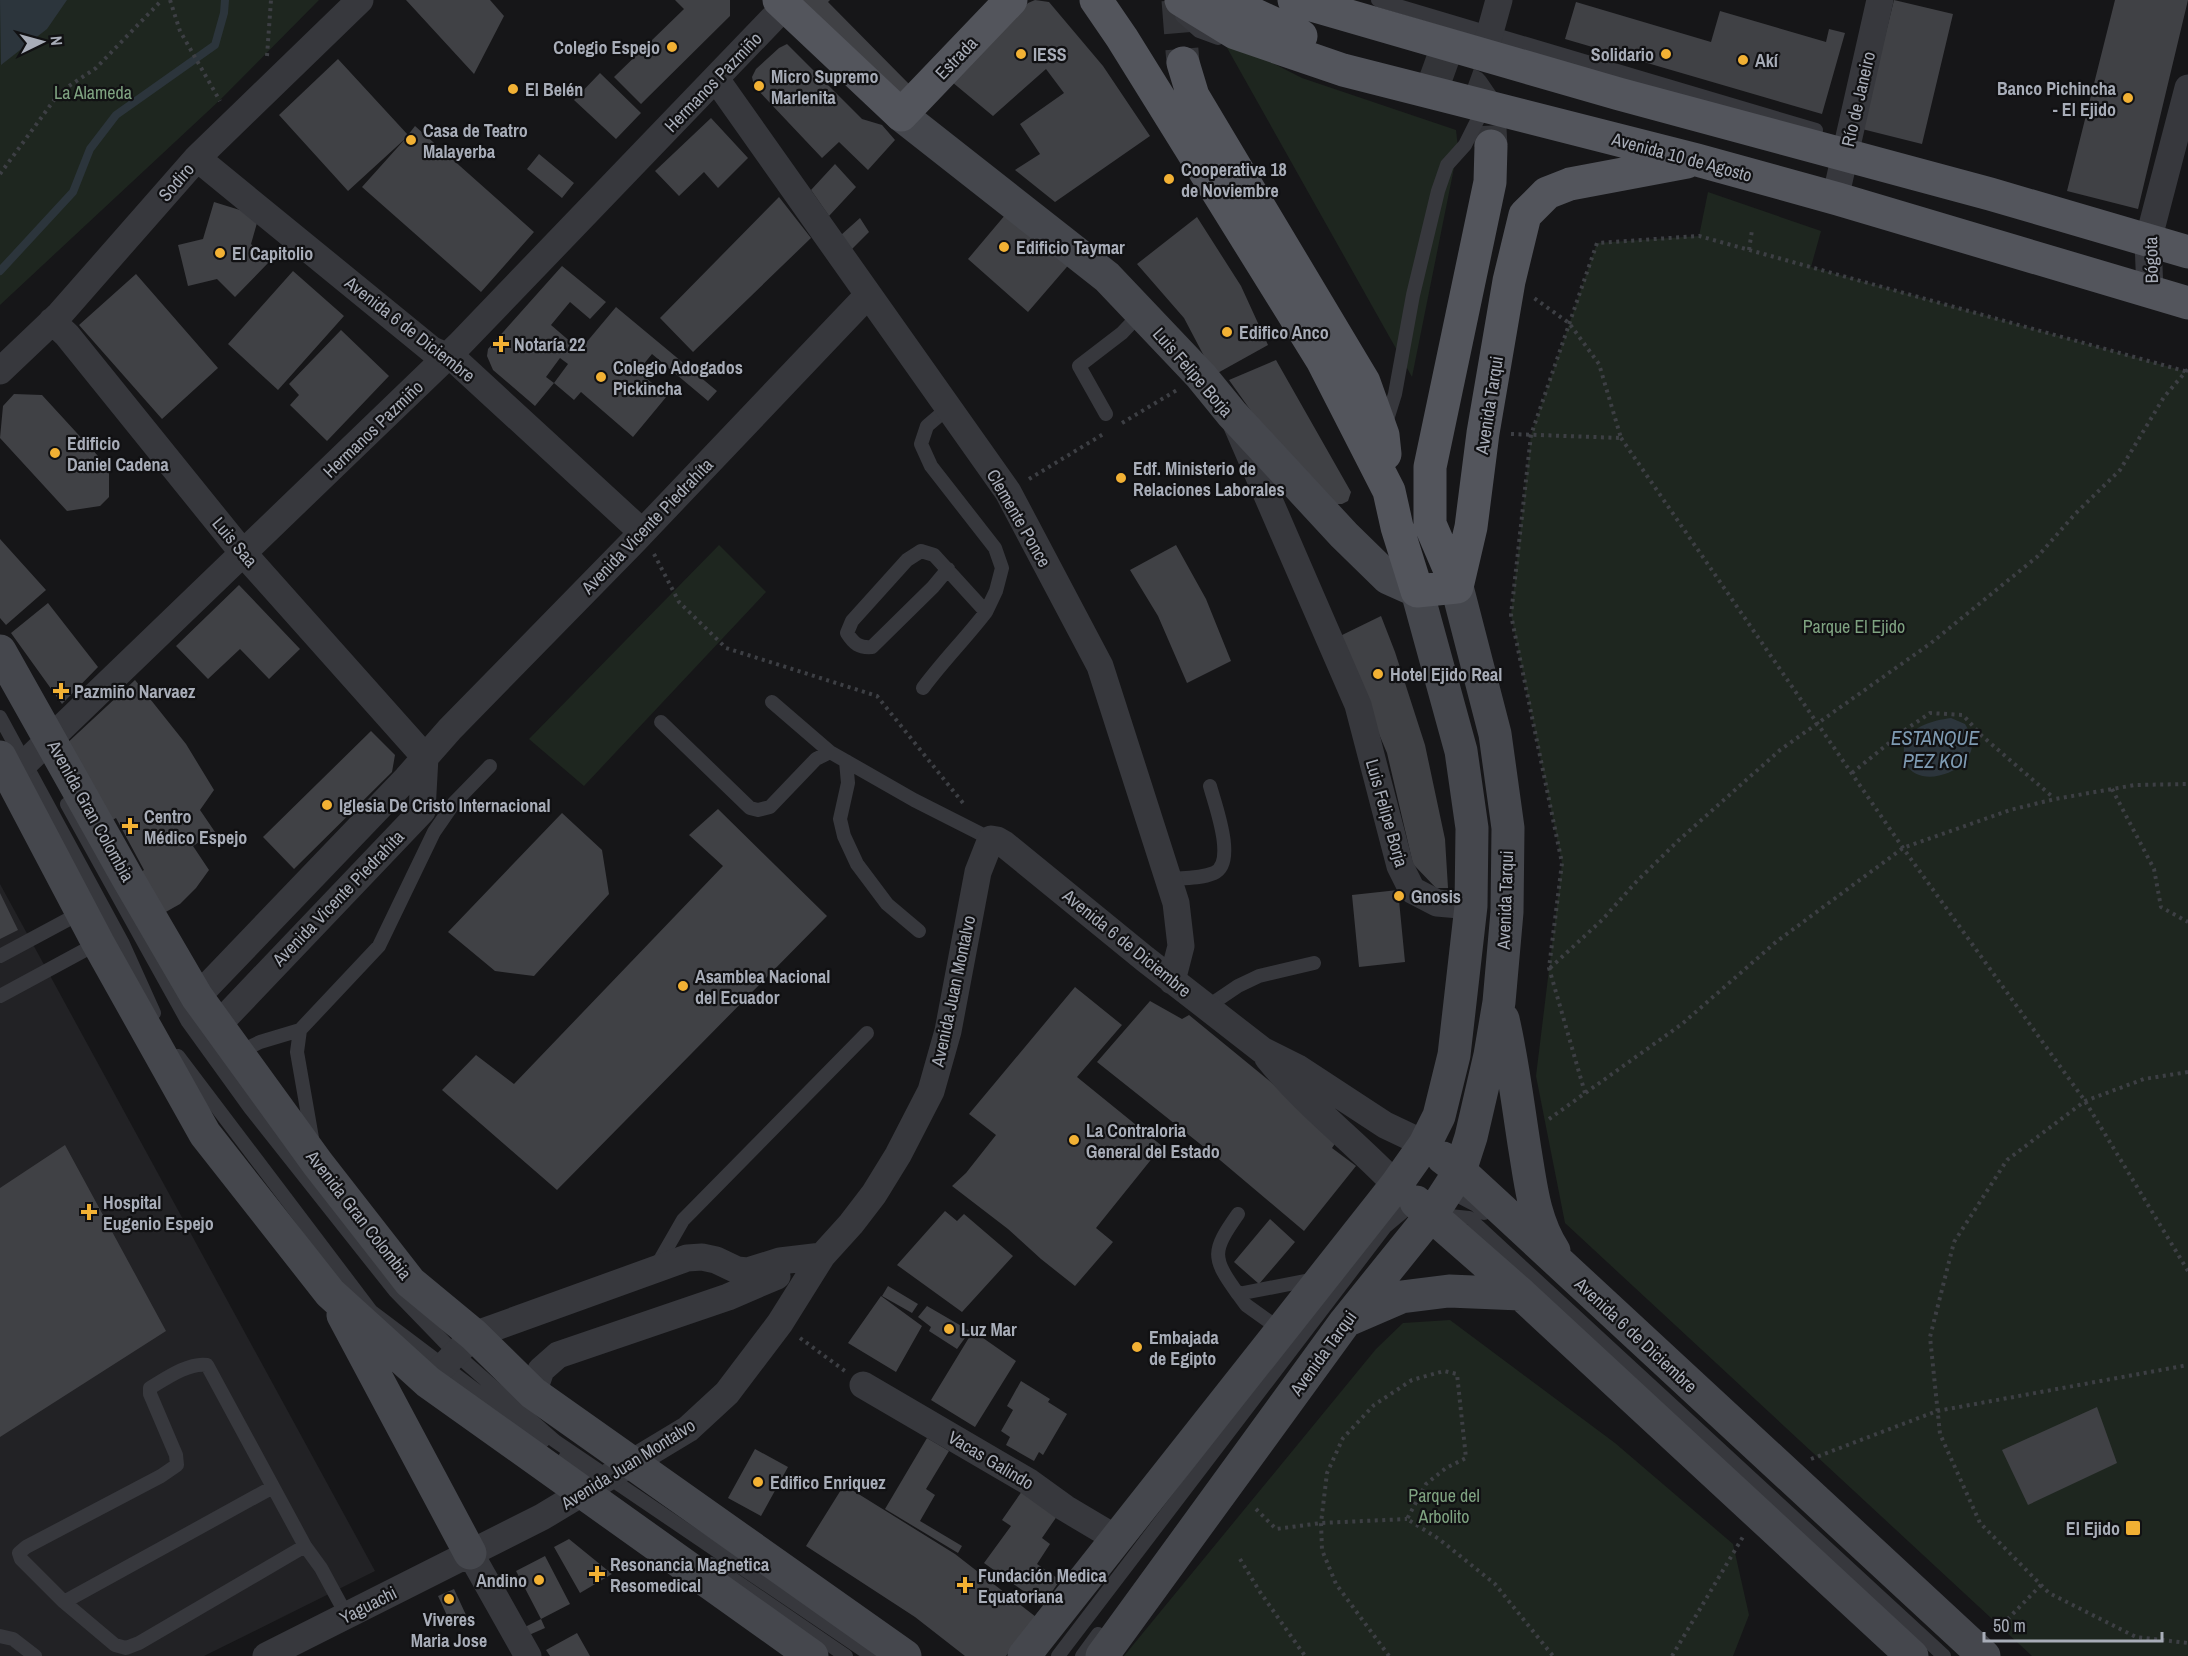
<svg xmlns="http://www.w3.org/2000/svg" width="2188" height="1656" font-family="'Archivo Narrow',sans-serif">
	<rect width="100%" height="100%" fill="#161618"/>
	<!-- built -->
	<path fill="#222225" d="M 0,884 L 375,1571 L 204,1656 L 0,1656 Z"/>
	<!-- green -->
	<path fill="#1e261f" d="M 0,0 L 319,0 L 220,100 L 0,305 Z
		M 1221,37 L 1302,78 L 1456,130 L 1458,148 L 1412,377 Z
		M 1708,192 L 1821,231 L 1811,267 L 2188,372 L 2188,1656 L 2032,1656 L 1565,1223 L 1536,1076 L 1562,863 L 1511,615 L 1531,435 L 1597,243 L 1699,236 Z
		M 719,545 L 766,592 L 584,786 L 529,739 Z
		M 1450,1320 L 1615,1443 L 1733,1544 L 1749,1615 L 1733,1656 L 1124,1656 L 1376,1349 L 1403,1323 Z"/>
	<!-- water -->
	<path fill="#2c353c" d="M 0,0 L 67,0 L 47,29 L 1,65 Z
		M 1951,718 L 1965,724 C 1969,731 1973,738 1972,746 C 1970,772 1920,790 1906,764 C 1903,758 1904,748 1904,741 C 1916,725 1931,721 1951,718 Z"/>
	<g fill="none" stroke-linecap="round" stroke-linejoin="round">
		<!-- stream -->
		<path stroke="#2c353c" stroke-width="8" d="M 0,271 L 73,192 L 90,149 L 116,115 L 215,45 L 224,13 L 225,0"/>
	</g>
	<!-- building -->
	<path fill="#404145" d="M 406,0 L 490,0 L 504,16 L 474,74 Z
		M 675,0 L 730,0 L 730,16 L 641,104 L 614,77 L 684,9 Z
		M 800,0 L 830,0 L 828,2 L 910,85 L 900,93 Z
		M 1035,0 L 1049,2 L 1103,66 L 1150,136 L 1055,202 L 1015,170 L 1040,154 L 1020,124 L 1064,93 L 1046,69 L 993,116 L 952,82 L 1028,3 Z
		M 1894,0 L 1953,14 L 1922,144 L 1862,129 Z
		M 2115,0 L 2188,0 L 2138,209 L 2067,191 Z
		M 1576,2 L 1711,42 L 1720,11 L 1826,42 L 1829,29 L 1845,33 L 1822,114 L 1565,39 Z
		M 787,44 L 862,119 L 882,125 L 895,140 L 868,170 L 839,142 L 822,158 L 754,86 L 752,77 L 756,69 L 779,48 Z
		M 338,59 L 408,135 L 415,126 L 534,232 L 481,292 L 362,187 L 406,138 L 348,191 L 279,115 Z
		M 600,73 L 641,113 L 616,139 L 574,100 Z
		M 711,118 L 748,158 L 718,188 L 704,172 L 679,196 L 655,171 Z
		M 539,154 L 574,183 L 562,198 L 527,169 Z
		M 835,164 L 856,187 L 829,216 L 811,190 Z
		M 779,197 L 811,238 L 693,352 L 660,318 Z
		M 214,202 L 259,216 L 251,244 L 269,262 L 235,297 L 217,279 L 188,286 L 178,245 L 203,239 Z
		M 1011,208 L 1072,261 L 1028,312 L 968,259 Z
		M 1197,217 L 1241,286 L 1268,345 L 1214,375 L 1184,318 L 1137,264 Z
		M 860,218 L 869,232 L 852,249 L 841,235 Z
		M 562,266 L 606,302 L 590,319 L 570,302 L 551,325 L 580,350 L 616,307 L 717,391 L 708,401 L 652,354 L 638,371 L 667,396 L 633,437 L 581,392 L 574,400 L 554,383 L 568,364 L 560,358 L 546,377 L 554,383 L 535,406 L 493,370 L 487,356 L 488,349 Z
		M 293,271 L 344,316 L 278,390 L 228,344 Z
		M 136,274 L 218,368 L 162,419 L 79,325 Z
		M 341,330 L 389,376 L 327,441 L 290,405 L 299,395 L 289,384 Z
		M 1276,360 L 1351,492 L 1348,501 L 1342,504 L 1335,504 L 1259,422 L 1229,380 Z
		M 14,394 L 42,395 L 109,468 L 109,497 L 100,506 L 67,511 L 0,438 L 3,406 Z
		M 0,539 L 46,590 L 6,625 L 0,618 Z
		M 1176,545 L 1206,599 L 1231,661 L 1187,683 L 1158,616 L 1130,570 Z
		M 239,585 L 300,649 L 269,679 L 240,649 L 208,679 L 176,646 Z
		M 48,603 L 98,667 L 62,704 L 11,633 Z
		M 1381,616 L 1395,652 L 1425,745 L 1445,839 L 1448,888 L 1436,888 L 1413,864 L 1387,753 L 1338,637 Z
		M 135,680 L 186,744 L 214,790 L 200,810 L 215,832 L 193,846 L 209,870 L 196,888 L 180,904 L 155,918 L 132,878 L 144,870 L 116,818 L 105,824 L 64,746 Z
		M 371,731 L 395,755 L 392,772 L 294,869 L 263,837 Z
		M 718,809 L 827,916 L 557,1190 L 442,1090 L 476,1055 L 514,1084 L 723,866 L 689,835 Z
		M 562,813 L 602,850 L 609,894 L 534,976 L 495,971 L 448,932 Z
		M 1398,890 L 1405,962 L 1359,967 L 1352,895 Z
		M 0,893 L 18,930 L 0,939 Z
		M 1075,987 L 1122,1025 L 1077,1077 L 1162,1146 L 1096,1228 L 1113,1242 L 1075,1286 L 1041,1259 L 1008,1229 L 952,1186 L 966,1173 L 996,1135 L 969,1114 Z
		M 1150,1001 L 1182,1019 L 1189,1015 L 1339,1138 L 1332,1148 L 1356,1166 L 1304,1231 L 1214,1155 L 1097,1062 Z
		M 65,1145 L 166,1331 L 0,1437 L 0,1188 Z
		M 945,1211 L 957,1221 L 964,1214 L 1013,1256 L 962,1312 L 897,1265 Z
		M 1270,1219 L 1295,1242 L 1259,1284 L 1234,1262 Z
		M 888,1286 L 918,1304 L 912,1313 L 882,1296 Z
		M 881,1296 L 922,1326 L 896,1372 L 848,1343 Z
		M 927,1306 L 970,1331 L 957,1349 L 929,1331 L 931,1327 L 918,1317 Z
		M 973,1331 L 1016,1361 L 975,1427 L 931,1400 Z
		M 1021,1381 L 1050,1399 L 1048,1402 L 1067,1414 L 1043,1455 L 1039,1452 L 1034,1461 L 1006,1445 L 1010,1437 L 1001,1431 L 1013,1410 L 1007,1406 Z
		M 2097,1407 L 2117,1463 L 2028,1505 L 2002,1450 Z
		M 927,1438 L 949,1451 L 926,1489 L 935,1495 L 920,1521 L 962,1546 L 958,1553 L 885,1509 Z
		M 755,1449 L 788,1467 L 761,1516 L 728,1498 Z
		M 1027,1484 L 1062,1509 L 1042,1538 L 1050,1544 L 1037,1564 L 1060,1580 L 1043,1605 L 984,1563 L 1011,1526 L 1002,1520 Z
		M 844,1485 L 955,1554 L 1036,1617 L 1006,1656 L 965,1656 L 915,1617 L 806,1546 Z
		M 569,1539 L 612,1574 L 580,1593 L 554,1547 Z
		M 545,1556 L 570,1604 L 541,1619 L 545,1628 L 529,1635 L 525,1627 L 541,1619 L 516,1571 Z
		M 454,1589 L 466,1615 L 450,1622 L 438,1596 Z
		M 577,1633 L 590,1656 L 550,1656 L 546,1650 Z"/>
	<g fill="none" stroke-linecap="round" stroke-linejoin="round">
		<!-- primary-tunnel -->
		<path stroke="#333438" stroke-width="33" stroke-dasharray="33 16" stroke-linecap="butt" d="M 1178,0 L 1183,63
			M 1422,68 L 1472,86 L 1489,111 L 1491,146"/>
		<!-- path -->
		<path stroke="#3d3f44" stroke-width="4" stroke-dasharray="3 4.5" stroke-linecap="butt" d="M 170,0 L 180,31 L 220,101
			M 267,56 L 271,0
			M 0,174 L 60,92 L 96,68 L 162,0
			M 1749,250 L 1752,230
			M 1122,423 L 1177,390
			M 1511,434 L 1621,438 L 1599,364 L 1569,323 L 1534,298
			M 1621,438 L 1903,848 L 2085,1101 L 2188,1271
			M 1029,479 L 1105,433
			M 654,554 L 679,602 L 726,648 L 877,696 L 963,803
			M 1852,773 L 1905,730 L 1930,713 L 1963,715 L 1982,736 L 2054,798
			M 2112,789 L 2154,869 L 2161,907 L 2188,922
			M 1550,968 L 1602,920 L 1636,882 L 1680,839 L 1780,750 L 1931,643 L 2038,556 L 2075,514 L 2120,470 L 2164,397 L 2188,369
			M 2188,1072 L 2144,1079 L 2085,1101 L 2007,1160 L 1954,1242 L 1930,1337 L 1940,1434 L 1980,1523 L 2049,1593 L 2136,1637 L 2188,1643
			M 1585,1093 L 1549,968 L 1562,863 L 1511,615 L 1531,435 L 1597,243 L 1699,236 L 2188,372
			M 1549,1119 L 1682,1024 L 1776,942 L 1903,848 L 2010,810 L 2055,799 L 2135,785 L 2188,784
			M 800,1338 L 845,1371
			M 1811,1459 L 1937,1411 L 2188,1365
			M 1256,1509 L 1276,1529 L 1321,1523 L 1407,1519
			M 1240,1559 L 1260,1592 L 1305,1656
			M 1997,1630 L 2041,1585
			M 1389,1656 L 1336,1584 L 1322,1550 L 1321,1523 L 1327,1473 L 1343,1438 L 1374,1405 L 1412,1380 L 1444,1371 L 1457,1374 L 1466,1458 L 1446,1468 L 1426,1484 L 1407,1519 L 1439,1539 L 1495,1584 L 1553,1656
			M 1672,1656 L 1744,1535"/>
		<!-- service -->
		<path stroke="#37383d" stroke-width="14" d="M 1378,0 L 1816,130
			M 1182,16 L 1199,31 L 1218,38
			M 948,408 L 927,426 L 921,444 L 931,466 L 995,548 L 1002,568 L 996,591 L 986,612 L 934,555 L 921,551 L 907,560 L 852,621 L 847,633 C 854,644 859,648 872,647 L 933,587 L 948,569
			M 1106,414 L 1079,366 L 1122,333 L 1141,313
			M 1386,423 L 1395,394 L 1413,295 L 1438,191 L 1447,165 L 1465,145 L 1478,119
			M 923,688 C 943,661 966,638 986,612
			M 772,702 L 830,752
			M 0,717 L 122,942 L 154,1013
			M 661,722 L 750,808 L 758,810 L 770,807 L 816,759 L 830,752 L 914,800 L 991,839
			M 846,761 L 848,783 L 840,819 L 844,836 L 857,864 L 887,904 L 919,931
			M 67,804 L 188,1022 L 250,1108 L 395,1291 L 456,1354 L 555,1441 L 872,1656
			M 1168,879 C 1183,878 1200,879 1214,873 C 1237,863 1215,805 1210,786
			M 0,956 L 82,912
			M 0,996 L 98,943
			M 1207,1007 L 1238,986 L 1259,976 L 1314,963
			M 237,1053 L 260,1042 L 300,1030
			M 178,1056 L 371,1311 L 543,1441
			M 312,1138 L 297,1052 L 300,1030 L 379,946 L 434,832 L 454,803 L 490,766
			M 1447,1190 L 1476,1205 L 1484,1213
			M 1440,1215 L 1469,1218 L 1944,1656
			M 656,1267 L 683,1220 L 867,1033
			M 1238,1294 C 1211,1257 1212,1251 1238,1214
			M 1281,1330 L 1246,1305 L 1238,1294 L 1315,1279
			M 565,1458 L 600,1485
			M 305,1546 L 139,1643 L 126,1648 L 115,1645 L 64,1602 L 21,1559 L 19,1553 L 26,1547 L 161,1476 L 177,1465 L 176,1455 L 150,1394 L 150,1388 C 165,1379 189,1362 207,1365 L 305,1546 L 321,1568 L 347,1616
			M 711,1564 L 846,1656
			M 64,1602 L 273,1487
			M 0,1636 L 13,1639 L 35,1656
			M 1058,1656 L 1385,1227 L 1417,1200
			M 1082,1656 L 1098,1634"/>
		<!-- minor -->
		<path stroke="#37383d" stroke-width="27" d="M 1484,54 L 1499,0
			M 716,79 L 1008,492 L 1100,666 L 1176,903 L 1181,946 L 1172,981
			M 197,158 L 432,350 L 455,360 L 642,532
			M 1835,199 L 1880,0
			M 2150,292 L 2148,241 L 2188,88
			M 52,321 L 67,335 L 243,553 L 425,757
			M 0,371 L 60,314 L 197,158 L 360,0
			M 1237,426 L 1358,705 L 1400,866 L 1412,890 L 1437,903 L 1471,906
			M 25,763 L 459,345 L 785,6
			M 197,997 L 407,778 L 450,729 L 633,542 L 868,295
			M 218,1025 L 422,811 L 425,757
			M 1268,1058 C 1306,1105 1354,1141 1396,1185
			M 428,1382 L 474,1335 L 687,1258 L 702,1257 L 716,1260 L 737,1270 L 748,1271 L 780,1261 L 822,1256
			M 863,1385 L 1029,1482 L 1065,1508 L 1117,1539
			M 533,1393 L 541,1370 L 558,1355 L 728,1297 L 777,1276
			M 470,1553 L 528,1656
			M 266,1656 L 542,1517 L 688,1429 L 727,1393 L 780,1323 L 822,1256 L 851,1224 L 874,1194 L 898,1155 L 931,1091 L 948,1031 L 978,872 L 991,839 L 997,840 L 1004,844 L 1145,959 L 1262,1050 L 1298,1068 L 1385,1125 L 1425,1144"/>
		<!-- secondary -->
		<path stroke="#45474d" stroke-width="33" d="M 901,115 L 1107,277 L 1201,376 L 1232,414 L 1344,535 L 1388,578 L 1417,591 L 1461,751 L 1472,828 L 1471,906 L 1454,1055 L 1439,1116 L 1425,1144 L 1396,1185 L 1024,1656
			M 0,651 L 127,877 L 197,997 L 318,1164 L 410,1282 L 474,1335 L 533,1393 L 905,1656
			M 0,757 L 98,943 L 205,1134 L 330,1293 L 428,1382 L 812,1656
			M 1503,1019 C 1513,1062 1518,1106 1525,1150 C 1531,1186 1534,1220 1554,1251
			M 1443,1158 L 1460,1171 L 1984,1656
			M 1416,1202 L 1521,1294 L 1912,1656
			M 343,1315 L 470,1553
			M 1350,1319 L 1401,1297 L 1449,1291 L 1521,1294
			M 1102,1656 L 1345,1322 L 1432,1214 L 1460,1171 L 1471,1137 L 1490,1055 L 1499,1002 L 1507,912 L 1508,828 L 1495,734 L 1457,587"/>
		<!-- primary -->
		<path stroke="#53555c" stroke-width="33" d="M 779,0 L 901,115 L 1011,0
			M 1096,0 L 1122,38 L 1322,360 L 1389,491 L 1397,527 L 1417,591 L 1457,587
			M 1181,0 L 1235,33 L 1343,70 L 1697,160 L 1838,199 L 2188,303
			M 1223,0 L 1301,36
			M 1294,0 L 1619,94 L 1990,194 L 2188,252
			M 1183,63 L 1193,96 L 1364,382 L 1383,435 L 1385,454
			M 1457,587 L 1471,527 L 1483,433 L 1509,281 L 1525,215 L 1547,193 L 1570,184 L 1687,162
			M 1457,587 L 1430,524 L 1430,467 L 1490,182 L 1491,146"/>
	</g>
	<!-- markers -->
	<g fill="#f2b134" stroke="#111113" stroke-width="2">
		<circle cx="672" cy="47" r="6"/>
		<circle cx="1021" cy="54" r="6"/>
		<circle cx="1666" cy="54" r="6"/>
		<circle cx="1743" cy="60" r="6"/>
		<circle cx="759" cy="86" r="6"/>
		<circle cx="513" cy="89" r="6"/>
		<circle cx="2128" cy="98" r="6"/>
		<circle cx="411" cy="140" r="6"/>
		<circle cx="1169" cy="179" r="6"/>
		<circle cx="1004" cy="247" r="6"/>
		<circle cx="220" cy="253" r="6"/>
		<circle cx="1227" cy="332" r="6"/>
		<path d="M498 335h6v6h6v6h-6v6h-6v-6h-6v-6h6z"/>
		<circle cx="601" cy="377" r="6"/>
		<circle cx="55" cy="453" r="6"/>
		<circle cx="1121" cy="478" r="6"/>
		<circle cx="1378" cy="674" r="6"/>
		<path d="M58 682h6v6h6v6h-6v6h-6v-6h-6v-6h6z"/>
		<circle cx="327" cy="805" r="6"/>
		<path d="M127 817h6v6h6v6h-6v6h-6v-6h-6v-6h6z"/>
		<circle cx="1399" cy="896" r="6"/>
		<circle cx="683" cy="986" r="6"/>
		<circle cx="1074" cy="1140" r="6"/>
		<path d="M86 1203h6v6h6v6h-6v6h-6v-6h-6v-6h6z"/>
		<circle cx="949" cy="1329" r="6"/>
		<circle cx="1137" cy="1347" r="6"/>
		<circle cx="758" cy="1482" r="6"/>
		<rect x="2125" y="1520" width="16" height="16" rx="3"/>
		<path d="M594 1565h6v6h6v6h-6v6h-6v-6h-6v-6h6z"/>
		<circle cx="539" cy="1580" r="6"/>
		<path d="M962 1576h6v6h6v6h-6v6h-6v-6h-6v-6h6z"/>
		<circle cx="449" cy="1599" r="6"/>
	</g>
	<g text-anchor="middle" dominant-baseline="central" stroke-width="4.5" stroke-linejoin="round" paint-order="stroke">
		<!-- poi labels -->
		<g font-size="18" font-weight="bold" fill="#a8adb8" stroke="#111113" text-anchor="start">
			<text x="660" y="47" text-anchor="end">Colegio Espejo</text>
			<text x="1033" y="54">IESS</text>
			<text x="1654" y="54" text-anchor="end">Solidario</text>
			<text x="1755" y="60">Akí</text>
			<text x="771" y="76">Micro Supremo<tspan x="771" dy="21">Marlenita</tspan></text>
			<text x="2116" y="88" text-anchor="end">Banco Pichincha<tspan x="2116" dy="21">- El Ejido</tspan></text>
			<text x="525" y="89">El Belén</text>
			<text x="423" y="130">Casa de Teatro<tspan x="423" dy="21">Malayerba</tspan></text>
			<text x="1181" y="169">Cooperativa 18<tspan x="1181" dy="21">de Noviembre</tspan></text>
			<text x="1016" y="247">Edificio Taymar</text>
			<text x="232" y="253">El Capitolio</text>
			<text x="1239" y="332">Edifico Anco</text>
			<text x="514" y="344">Notaría 22</text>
			<text x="613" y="367">Colegio Adogados<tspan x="613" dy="21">Pickincha</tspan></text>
			<text x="67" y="443">Edificio<tspan x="67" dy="21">Daniel Cadena</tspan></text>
			<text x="1133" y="468">Edf. Ministerio de<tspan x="1133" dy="21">Relaciones Laborales</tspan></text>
			<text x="1390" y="674">Hotel Ejido Real</text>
			<text x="74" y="691">Pazmiño Narvaez</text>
			<text x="339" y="805">Iglesia De Cristo Internacional</text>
			<text x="144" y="816">Centro<tspan x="144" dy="21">Médico Espejo</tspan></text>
			<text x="1411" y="896">Gnosis</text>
			<text x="695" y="976">Asamblea Nacional<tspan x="695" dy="21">del Ecuador</tspan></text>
			<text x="1086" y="1130">La Contraloria<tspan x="1086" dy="21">General del Estado</tspan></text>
			<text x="103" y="1202">Hospital<tspan x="103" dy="21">Eugenio Espejo</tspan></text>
			<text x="961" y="1329">Luz Mar</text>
			<text x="1149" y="1337">Embajada<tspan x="1149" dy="21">de Egipto</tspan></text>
			<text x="770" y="1482">Edifico Enriquez</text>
			<text x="2120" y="1528" text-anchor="end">El Ejido</text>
			<text x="610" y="1564">Resonancia Magnetica<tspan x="610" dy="21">Resomedical</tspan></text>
			<text x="978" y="1575">Fundación Medica<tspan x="978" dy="21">Equatoriana</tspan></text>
			<text x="527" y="1580" text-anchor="end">Andino</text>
			<text x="449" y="1619" text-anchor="middle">Viveres<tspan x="449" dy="21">Maria Jose</tspan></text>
		</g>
		<!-- street labels -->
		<g font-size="18" fill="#a8adb8" stroke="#111113">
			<text transform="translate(956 58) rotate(-46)">Estrada</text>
			<text transform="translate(713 82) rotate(-46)">Hermanos Pazmiño</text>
			<text transform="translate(1858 99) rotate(-77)">Río de Janeiro</text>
			<text transform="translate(1682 157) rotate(15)">Avenida 10 de Agosto</text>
			<text transform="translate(176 182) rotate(-49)">Sodiro</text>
			<text transform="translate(2151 260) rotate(-91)">Bógota</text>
			<text transform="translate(410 329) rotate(38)">Avenida 6 de Diciembre</text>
			<text transform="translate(1193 372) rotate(49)">Luis Felipe Borja</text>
			<text transform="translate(1489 405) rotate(-81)">Avenida Tarqui</text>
			<text transform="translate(373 429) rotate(-44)">Hermanos Pazmiño</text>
			<text transform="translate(1019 518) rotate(60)">Clemente Ponce</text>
			<text transform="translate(647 526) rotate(-46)">Avenida Vicente Piedrahíta</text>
			<text transform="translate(235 542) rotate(50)">Luis Saa</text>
			<text transform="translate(91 811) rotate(61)">Avenida Gran Colombia</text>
			<text transform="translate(1387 813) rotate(74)">Luis Felipe Borja</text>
			<text transform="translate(338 898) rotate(-46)">Avenida Vicente Piedrahíta</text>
			<text transform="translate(1505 900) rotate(-88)">Avenida Tarqui</text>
			<text transform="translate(1127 943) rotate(39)">Avenida 6 de Diciembre</text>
			<text transform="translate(953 991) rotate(-78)">Avenida Juan Montalvo</text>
			<text transform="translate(359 1215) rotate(52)">Avenida Gran Colombia</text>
			<text transform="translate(1636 1335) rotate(43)">Avenida 6 de Diciembre</text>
			<text transform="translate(1323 1353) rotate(-54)">Avenida Tarqui</text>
			<text transform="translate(991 1460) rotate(31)">Vacas Galindo</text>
			<text transform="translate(628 1464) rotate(-32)">Avenida Juan Montalvo</text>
			<text transform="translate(368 1605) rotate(-27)">Yaguachi</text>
		</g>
		<!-- park labels -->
		<g font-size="18" fill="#7fa381" stroke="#111113">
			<text x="93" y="92">La Alameda</text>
			<text x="1854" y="626">Parque El Ejido</text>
			<text x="1444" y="1495">Parque del<tspan x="1444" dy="21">Arbolito</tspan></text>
		</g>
		<!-- water labels -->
		<g font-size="20" font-style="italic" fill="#7f9bb3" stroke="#111113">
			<text x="1935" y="737">ESTANQUE<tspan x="1935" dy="23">PEZ KOI</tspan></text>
		</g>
	</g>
	<!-- north arrow -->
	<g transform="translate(42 42) rotate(85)" stroke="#111113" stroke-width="4.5" paint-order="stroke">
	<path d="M0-4.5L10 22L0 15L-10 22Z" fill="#a8adb8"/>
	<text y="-9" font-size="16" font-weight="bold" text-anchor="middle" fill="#a8adb8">N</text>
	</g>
	<!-- scale -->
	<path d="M1984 1632v9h178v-9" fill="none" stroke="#a8adb8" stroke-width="3"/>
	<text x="1993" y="1632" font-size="18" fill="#a8adb8" stroke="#111113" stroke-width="4.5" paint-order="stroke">50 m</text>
</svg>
